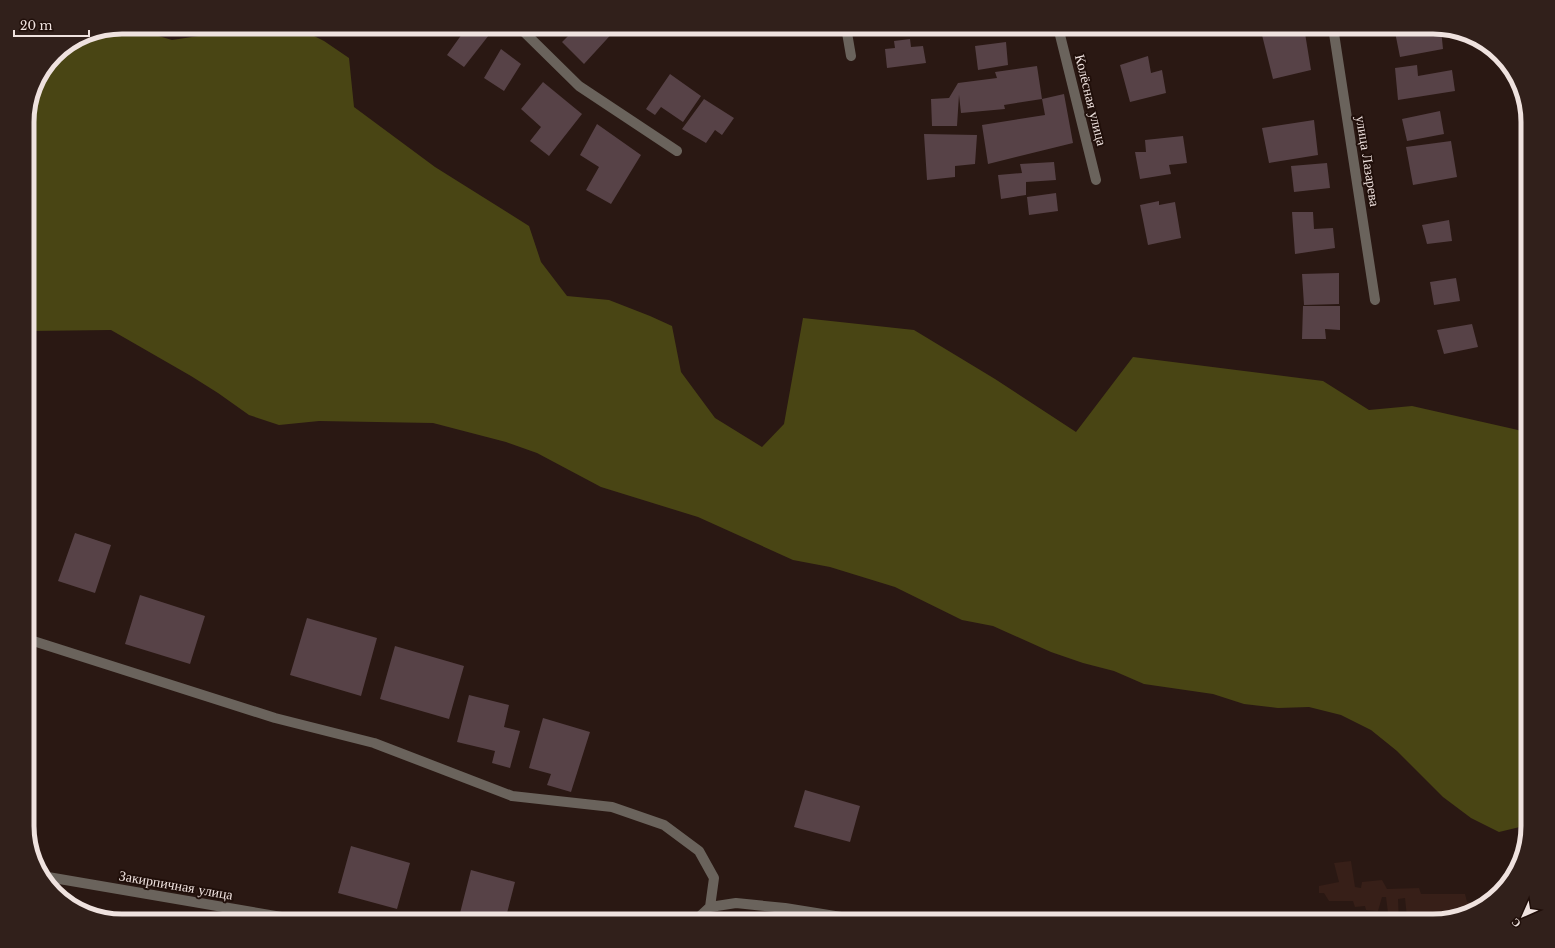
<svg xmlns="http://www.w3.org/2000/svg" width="1555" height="948" font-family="'Libre Baskerville',serif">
	<rect width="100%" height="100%" fill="#2a1813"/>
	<!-- built -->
	<path fill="#371f18" d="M 1351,861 L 1355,887 L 1361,888 L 1362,882 L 1382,880 L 1387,889 L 1419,888 L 1421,894 L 1465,894 L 1467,902 L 1485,904 L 1481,908 L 1466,912 L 1463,908 L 1463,913 L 1433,921 L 1422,921 L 1421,916 L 1407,918 L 1405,898 L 1398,899 L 1399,921 L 1389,921 L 1386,897 L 1382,897 L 1378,911 L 1366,910 L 1365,906 L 1355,907 L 1353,901 L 1329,901 L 1324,893 L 1319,893 L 1319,886 L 1339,882 L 1334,863 Z"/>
	<!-- green -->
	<path fill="#494514" d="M 122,27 L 136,27 L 142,31 L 172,40 L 205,35 L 227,27 L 296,27 L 324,41 L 349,58 L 354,107 L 435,167 L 529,226 L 541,262 L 567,296 L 609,300 L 650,316 L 672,326 L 681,372 L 715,418 L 762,447 L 784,424 L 803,318 L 914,330 L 995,379 L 1076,432 L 1133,357 L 1323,381 L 1369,410 L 1412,406 L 1518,430 L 1528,436 L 1528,825 L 1499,832 L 1471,818 L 1443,797 L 1397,751 L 1371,730 L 1341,715 L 1309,707 L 1278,708 L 1244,704 L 1213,694 L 1144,684 L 1114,671 L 1083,663 L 1051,652 L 993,626 L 962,620 L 895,587 L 830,567 L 793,560 L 698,517 L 601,487 L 537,453 L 506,442 L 433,423 L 319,421 L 279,425 L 249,415 L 218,393 L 191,376 L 111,330 L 27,331 L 27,116 L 34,85 L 55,55 L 86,34 Z"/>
	<!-- building -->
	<path fill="#574247" d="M 355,27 L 365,27 L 363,31 Z
		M 467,27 L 479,27 L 489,35 L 464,67 L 447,55 Z
		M 577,27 L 615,27 L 617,28 L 584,64 L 562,42 Z
		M 881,27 L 920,27 L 920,31 L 881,36 Z
		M 1276,27 L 1304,27 L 1311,70 L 1273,79 L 1261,31 Z
		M 1394,27 L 1433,27 L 1441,29 L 1443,49 L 1400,57 Z
		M 910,39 L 911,47 L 923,46 L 926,63 L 887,68 L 885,49 L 895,48 L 894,41 Z
		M 1006,42 L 1008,65 L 978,70 L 975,46 Z
		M 501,49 L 521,64 L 504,91 L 484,78 Z
		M 1148,56 L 1151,73 L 1162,70 L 1166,93 L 1130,102 L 1120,65 Z
		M 1417,65 L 1418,76 L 1452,70 L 1455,91 L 1398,100 L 1395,68 Z
		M 1037,66 L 1042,99 L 1064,94 L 1073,143 L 988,164 L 982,125 L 1045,115 L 1042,99 L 1004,105 L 1005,109 L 961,113 L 959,95 L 957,126 L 932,126 L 931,99 L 949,98 L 958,83 L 997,78 L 995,72 Z
		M 670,74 L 701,96 L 683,122 L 661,107 L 655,115 L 646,109 Z
		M 543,82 L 582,114 L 549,156 L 530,141 L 541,127 L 521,109 Z
		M 704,99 L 734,118 L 722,135 L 715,130 L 706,143 L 682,129 Z
		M 1440,111 L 1444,134 L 1407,141 L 1402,119 Z
		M 1314,120 L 1318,155 L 1269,163 L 1262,128 Z
		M 597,124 L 641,155 L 611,204 L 586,190 L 599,167 L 580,155 Z
		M 924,134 L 977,135 L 975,164 L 955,166 L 955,177 L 927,180 Z
		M 1183,136 L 1187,163 L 1169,165 L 1171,174 L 1140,179 L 1135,152 L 1146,152 L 1145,140 Z
		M 1451,141 L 1457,177 L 1413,185 L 1406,147 Z
		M 1054,162 L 1056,180 L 1026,182 L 1026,195 L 1001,199 L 998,175 L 1022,173 L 1020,164 Z
		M 1327,163 L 1330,188 L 1294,192 L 1291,166 Z
		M 1056,193 L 1058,211 L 1029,215 L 1027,197 Z
		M 1159,201 L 1159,205 L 1175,202 L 1181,238 L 1148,245 L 1140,205 Z
		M 1292,212 L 1313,212 L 1314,229 L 1333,228 L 1335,248 L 1295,254 Z
		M 1449,220 L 1452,241 L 1427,244 L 1422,225 Z
		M 1339,273 L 1339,304 L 1304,305 L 1302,274 Z
		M 1456,278 L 1460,301 L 1434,305 L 1430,282 Z
		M 1303,306 L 1340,306 L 1340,330 L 1325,329 L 1326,339 L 1302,339 Z
		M 1472,324 L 1478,347 L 1444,354 L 1437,330 Z
		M 75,533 L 111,545 L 95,593 L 58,581 Z
		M 140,595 L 205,616 L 190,664 L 125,644 Z
		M 307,618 L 377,638 L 361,696 L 290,675 Z
		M 395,646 L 464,666 L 449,719 L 380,699 Z
		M 469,695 L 509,705 L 504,727 L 520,731 L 510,768 L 492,763 L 495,751 L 457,742 Z
		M 543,718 L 590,732 L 571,792 L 547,785 L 551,774 L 529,768 Z
		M 805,790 L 860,806 L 850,842 L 794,827 Z
		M 351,846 L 410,863 L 397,909 L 338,893 Z
		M 471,870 L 515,882 L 505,921 L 458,921 Z"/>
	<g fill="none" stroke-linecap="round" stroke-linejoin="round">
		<!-- minor -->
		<path stroke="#6a635c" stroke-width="10" d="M 519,27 L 579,86 L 677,151
			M 846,27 L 851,56
			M 1058,27 L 1096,180
			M 1333,27 L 1375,300
			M 27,639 L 275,718 L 374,743 L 512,796 L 612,807 L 664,825 L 699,851 L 714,878 L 710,907
			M 42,876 L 305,921
			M 695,921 L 710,907 L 736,903 L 785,908 L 866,921"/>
	</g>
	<g text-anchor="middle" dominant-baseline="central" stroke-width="4" stroke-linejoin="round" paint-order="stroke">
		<!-- street labels -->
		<g font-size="14" fill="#efe2df" stroke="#200f0a">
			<text transform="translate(1091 100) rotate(76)">Колёсная улица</text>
			<text transform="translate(1368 161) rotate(81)">улица Лазарева</text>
			<text transform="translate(176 885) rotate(10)">Закирпичная улица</text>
		</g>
	</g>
	<!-- crop -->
	<path d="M0 0H1555V948H0ZM122 34H1433A88 88 0 0 1 1521 122V826A88 88 0 0 1 1433 914H122A88 88 0 0 1 34 826V122A88 88 0 0 1 122 34Z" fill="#31201b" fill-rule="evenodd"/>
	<path fill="none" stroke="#efe2df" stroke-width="5" d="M122 34H1433A88 88 0 0 1 1521 122V826A88 88 0 0 1 1433 914H122A88 88 0 0 1 34 826V122A88 88 0 0 1 122 34Z"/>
	<!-- north arrow -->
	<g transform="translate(1523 916) rotate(225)" stroke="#200f0a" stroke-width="3" paint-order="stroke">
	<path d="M0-3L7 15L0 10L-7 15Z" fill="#efe2df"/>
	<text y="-6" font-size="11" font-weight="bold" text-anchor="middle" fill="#efe2df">С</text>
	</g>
	<!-- scale -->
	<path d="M14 30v6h75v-6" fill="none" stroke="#efe2df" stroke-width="2"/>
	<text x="20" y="30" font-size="12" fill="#efe2df" stroke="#200f0a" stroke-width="3" paint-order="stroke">20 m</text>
</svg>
